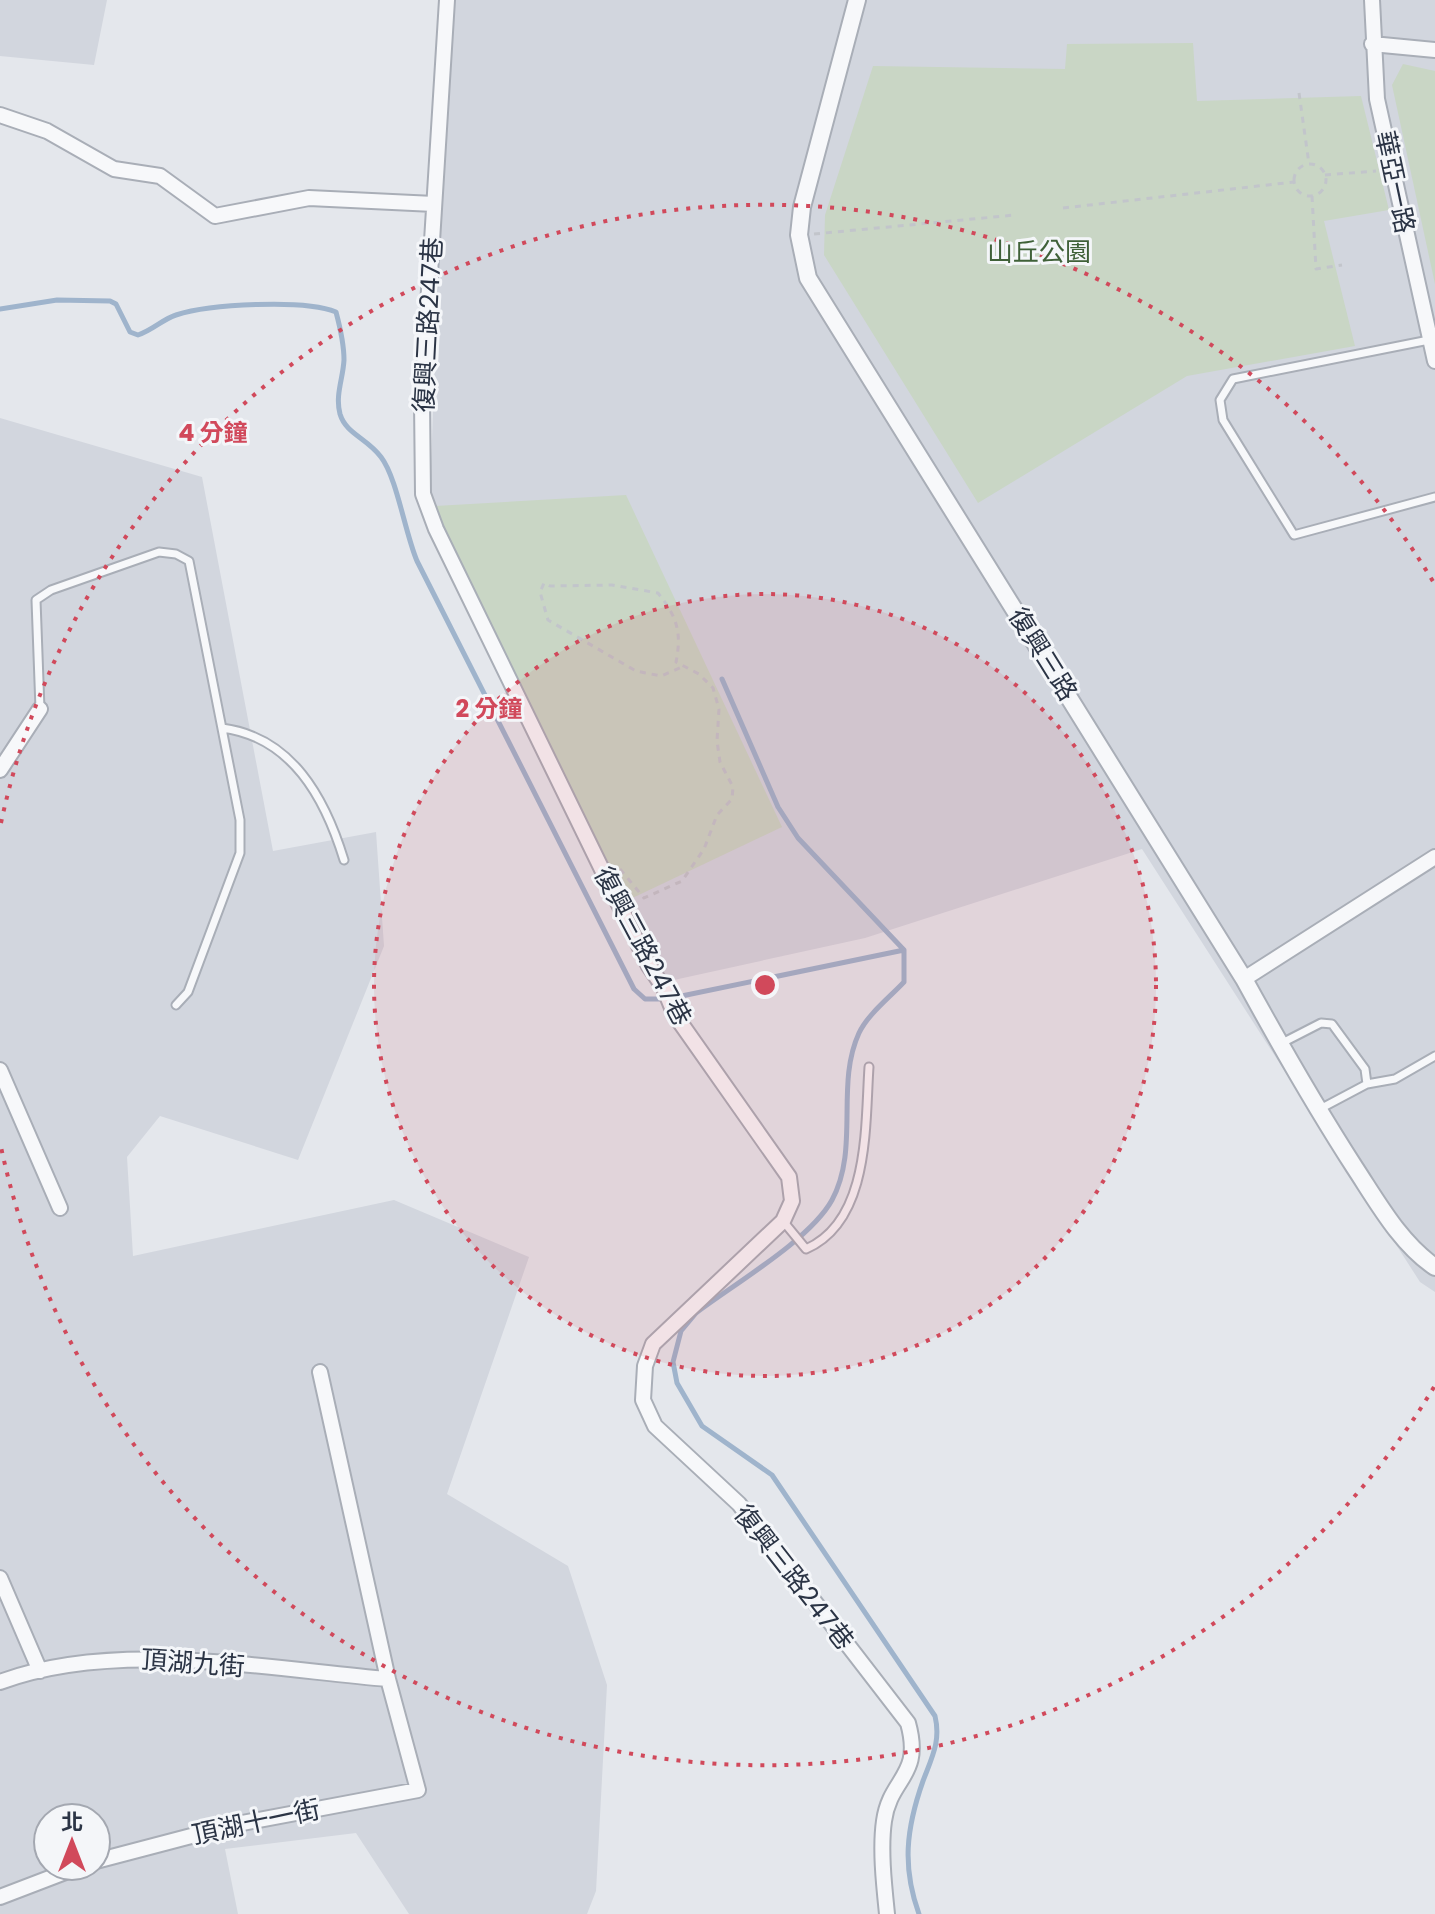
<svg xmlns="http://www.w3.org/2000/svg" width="1435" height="1914" font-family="Poppins,'Noto Sans TC',sans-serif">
	<rect width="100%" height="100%" fill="#e4e7ec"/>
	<!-- built -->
	<path fill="#d2d6de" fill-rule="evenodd" d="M 0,0 L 107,0 L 94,65 L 0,56 Z
		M 448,0 L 1435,0 L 1435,1292 L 1420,1282 L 1142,849 L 865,938 L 651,985 L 429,522 Z
		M 0,418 L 202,477 L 273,851 L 376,832 L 384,946 L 298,1160 L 160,1116 L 127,1157 L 133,1256 L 394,1200 L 529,1257 L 447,1494 L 568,1566 L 607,1685 L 596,1891 L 587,1914 L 409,1914 L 356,1833 L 225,1849 L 238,1914 L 0,1914 ZM 48,1818 L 96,1818 L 96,1866 L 48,1866 Z"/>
	<!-- green -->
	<path fill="#c9d6c5" d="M 1193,43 L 1197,101 L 1361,96 L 1389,210 L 1324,221 L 1355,346 L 1187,376 L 978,503 L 824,255 L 825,215 L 873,66 L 1065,69 L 1067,44 Z
		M 1403,64 L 1435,71 L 1435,284 L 1392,85 Z
		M 626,495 L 782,827 L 624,902 L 443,536 L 435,506 Z"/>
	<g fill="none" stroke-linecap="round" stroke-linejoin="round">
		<!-- stream -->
		<path stroke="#9fb4cc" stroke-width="5" d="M 0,309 L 57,300 L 110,301 L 116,304 L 130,332 L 138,335 C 153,330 163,319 176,315 C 210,304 304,299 336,312 C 340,327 344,343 344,360 C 343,379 335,395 340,414 C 346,434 367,438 381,457 C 397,478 405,533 417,561 L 634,989 L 645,999 L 667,999 L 904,950
			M 722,679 L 778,807 L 798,838 L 904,950 L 904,982 C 890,997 868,1014 859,1033 C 835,1085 860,1148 832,1200 C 810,1240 734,1284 696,1313 L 681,1331 L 673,1362 L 677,1383 L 702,1426 L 772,1475 L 935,1716 C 941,1741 932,1757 923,1781 C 906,1829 902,1867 919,1914"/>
		<!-- service casing -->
		<g stroke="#a9aeb7" stroke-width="11">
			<path id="service" d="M 1429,340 L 1233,379 L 1220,400 L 1223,420 L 1294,535 L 1435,497
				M 40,709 L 36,600 L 51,590 L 159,552 L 176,554 L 189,561 L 240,820 L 240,853 L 188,992 L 176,1005
				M 222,728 C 292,737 325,798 344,860
				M 1282,1043 L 1321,1023 L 1332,1024 L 1365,1069 L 1367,1084 L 1318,1110
				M 1367,1084 L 1395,1079 L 1435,1056
				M 783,1221 L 806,1249 C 870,1221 865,1126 869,1067"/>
		</g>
		<!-- minor casing -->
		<g stroke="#a9aeb7" stroke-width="18">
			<path id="minor" d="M 447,0 L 422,402 L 423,494 L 436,529 L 649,966 L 664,988 L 675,1015 L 789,1177 L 792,1201 L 783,1221 L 653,1344 L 645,1366 L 643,1400 L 655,1426 L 739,1504 L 908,1723 C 923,1777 890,1777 884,1821 C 880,1849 884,1885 887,1914
				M 1372,0 L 1377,99 L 1435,361
				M 1372,44 L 1435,50
				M 0,115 L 47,131 L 114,169 L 160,176 L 215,216 L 309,198 L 434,204
				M 0,770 L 40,709
				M 1244,979 L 1435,857
				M 0,1070 L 60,1208
				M 0,1578 L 40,1671
				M 0,1682 C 115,1639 268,1669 388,1679
				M 96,1861 L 237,1824 L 418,1790 L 388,1679 L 320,1372
				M 0,1897 L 81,1866"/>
		</g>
		<!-- tertiary casing -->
		<g stroke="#a9aeb7" stroke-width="20">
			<path id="tertiary" d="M 857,0 L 802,207 L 799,235 L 808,278 L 1244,979 C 1279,1043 1315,1106 1355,1168 C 1378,1203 1400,1243 1435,1267"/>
		</g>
		<!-- path -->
		<path stroke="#c2c5cb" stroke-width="3" stroke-dasharray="6 6" stroke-linecap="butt" d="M 1299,93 L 1309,164
			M1294 180a16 16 0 1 1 32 0a16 16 0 1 1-32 0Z
			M 1325,175 L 1376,171
			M 1312,196 L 1316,269 L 1342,265
			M 1063,208 L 1294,182
			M 814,234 L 1015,215
			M 620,869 L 644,898 L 682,881 L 704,849 L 717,815 L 732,799 L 733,787 L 720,762 L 717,741 L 719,709 L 713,688 L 699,674 L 676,662 C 682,632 677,617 658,593 L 612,585 L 550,586 L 544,583 L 540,592 L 548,620 L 636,671 L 661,676 L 682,667"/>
		<!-- service -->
		<use href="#service" stroke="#f7f8fa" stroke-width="7"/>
		<!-- minor -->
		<use href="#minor" stroke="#f7f8fa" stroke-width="14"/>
		<!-- tertiary -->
		<use href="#tertiary" stroke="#f7f8fa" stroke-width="16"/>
	</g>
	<!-- distance rings -->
	<circle cx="765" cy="985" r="391" fill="#d1495b" fill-opacity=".12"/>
	<g fill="none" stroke="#d1495b" stroke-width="4" stroke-dasharray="4 8">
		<circle cx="765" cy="985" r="391"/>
		<path d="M1434 1387A781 781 0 0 1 1 1147M1 823A781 781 0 0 1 1434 583"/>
	</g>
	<g text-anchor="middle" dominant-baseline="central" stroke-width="6" stroke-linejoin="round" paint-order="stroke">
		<!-- street labels -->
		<g font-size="26" fill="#2b3445" stroke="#f4f6f9">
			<text transform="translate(1395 182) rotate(78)">華亞一路</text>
			<text transform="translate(428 325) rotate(-87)">復興三路247巷</text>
			<text transform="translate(1043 654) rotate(58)">復興三路</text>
			<text transform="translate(643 946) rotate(62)">復興三路247巷</text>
			<text transform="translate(794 1577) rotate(52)">復興三路247巷</text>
			<text transform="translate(193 1663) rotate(4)">頂湖九街</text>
			<text transform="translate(256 1822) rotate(-12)">頂湖十一街</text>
		</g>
		<!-- park labels -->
		<g font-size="26" fill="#3f6138" stroke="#f4f6f9">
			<text x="1039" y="252">山丘公園</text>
		</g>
	</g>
	<circle cx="765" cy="985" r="12" fill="#d1495b" stroke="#f4f6f9" stroke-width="4"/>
	<g font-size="24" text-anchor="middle" font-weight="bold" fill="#d1495b" stroke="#f4f6f9" stroke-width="6" stroke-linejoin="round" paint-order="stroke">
		<text x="213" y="441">4 分鐘</text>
		<text x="489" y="717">2 分鐘</text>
	</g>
	<!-- north arrow -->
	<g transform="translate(72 1842)"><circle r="38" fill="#f4f6f9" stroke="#a4a8b1" stroke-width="2"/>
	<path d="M0-6L14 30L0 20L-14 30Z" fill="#d1495b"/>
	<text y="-12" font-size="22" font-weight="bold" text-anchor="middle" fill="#2b3445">北</text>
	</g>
</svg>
